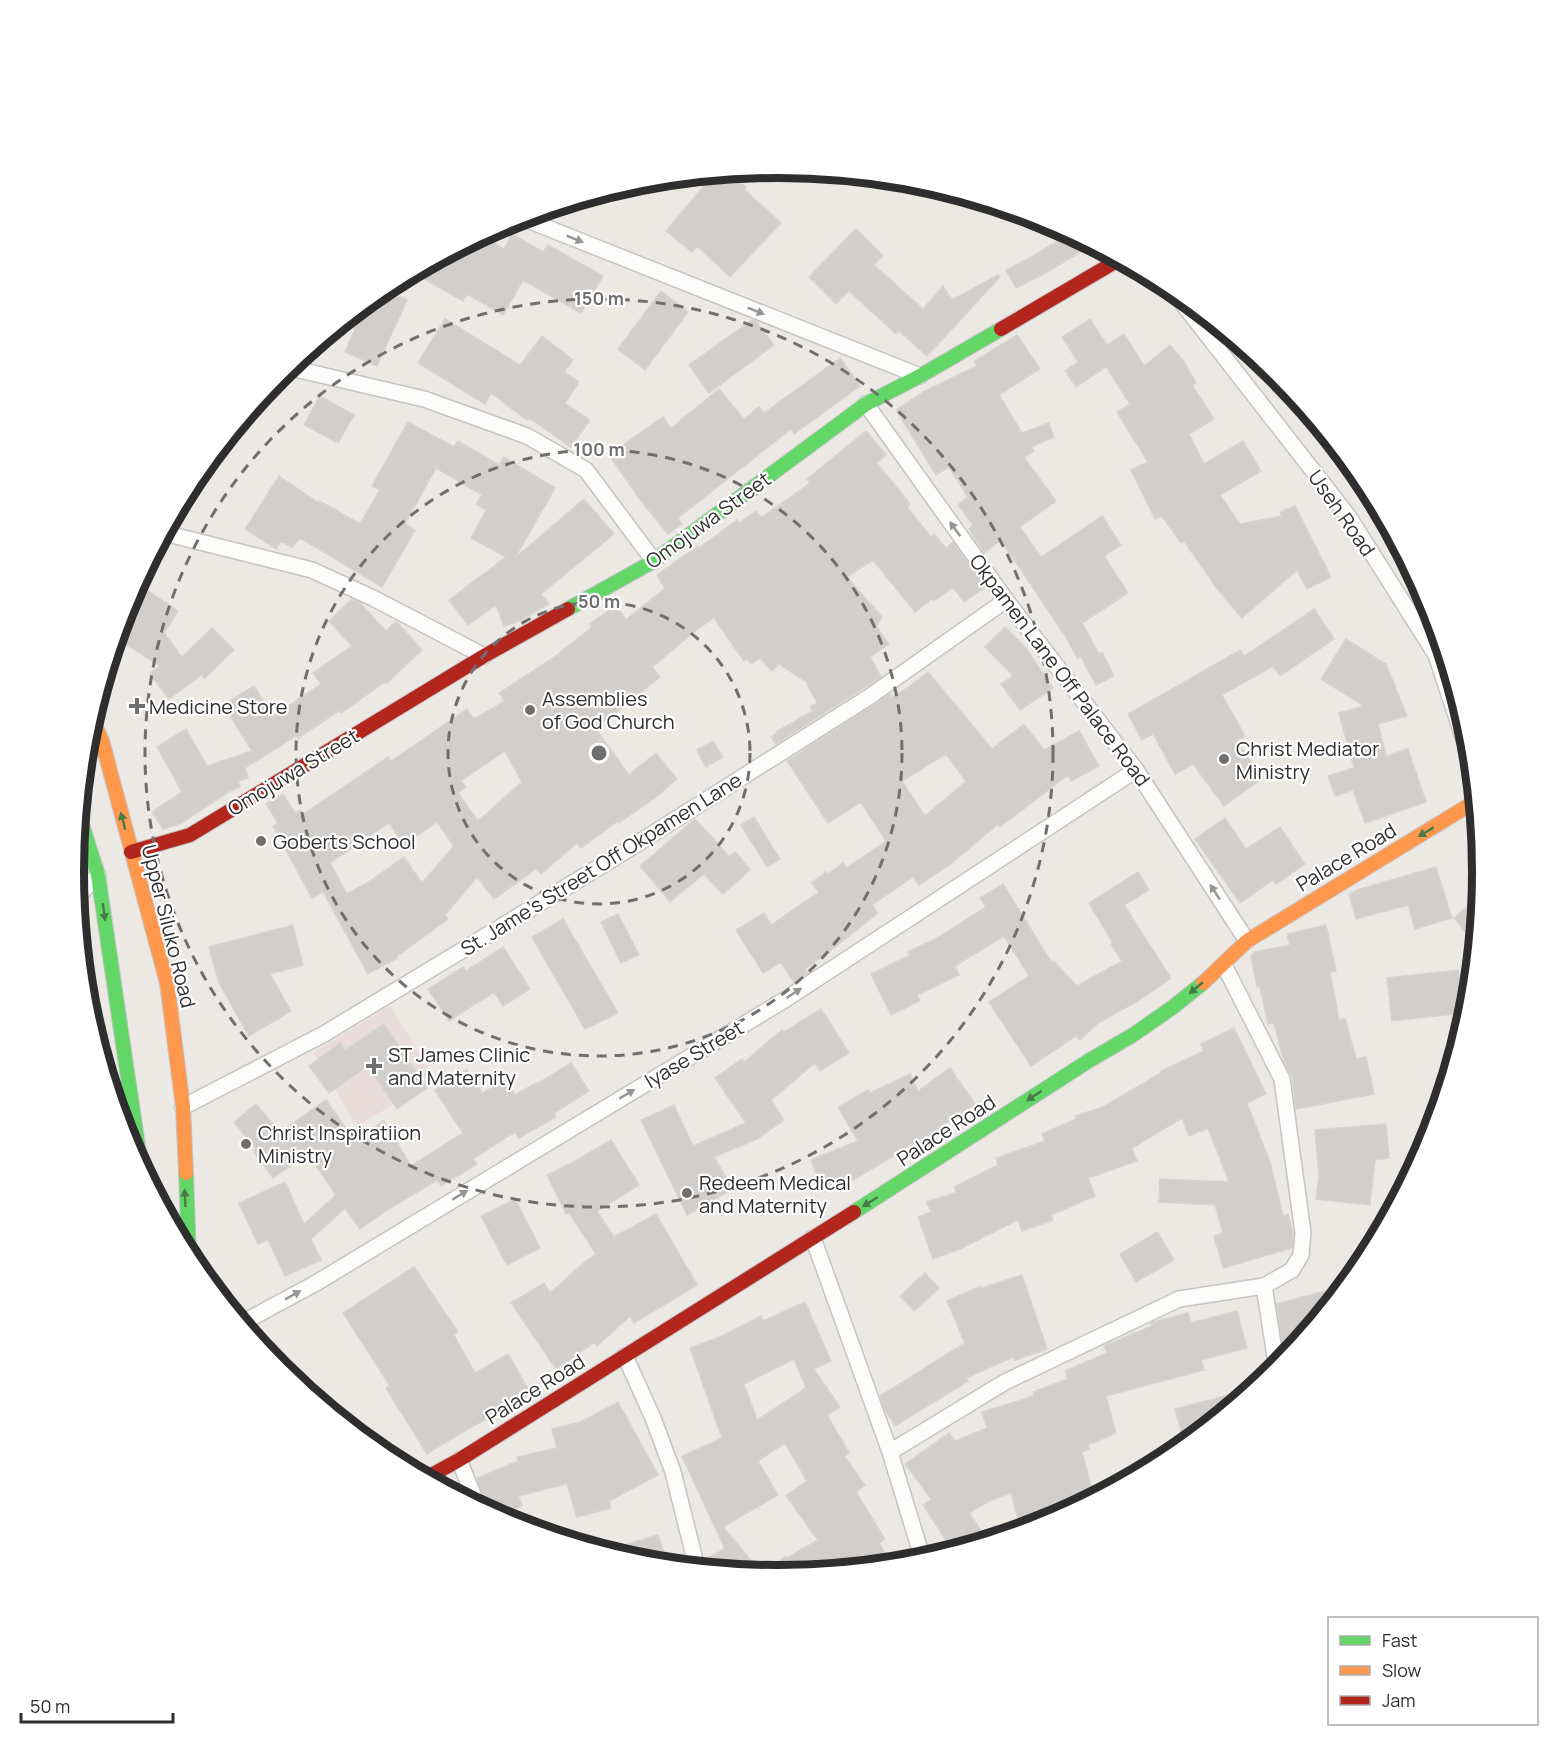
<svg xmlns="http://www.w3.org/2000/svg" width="1556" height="1743" font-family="Manrope,sans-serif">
	<rect width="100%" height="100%" fill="#ece8e4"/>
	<!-- medical -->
	<path fill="#e9dcdb" d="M 390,1006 L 435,1079 L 357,1126 L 313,1053 Z"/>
	<!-- building -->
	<path fill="#d1cecb" stroke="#d7d4d0" stroke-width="1.5" fill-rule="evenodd" d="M 728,172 L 746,187 L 745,190 L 781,223 L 730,277 L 697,246 L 692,252 L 666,231 L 715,173 Z
		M 856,229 L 883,255 L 874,265 L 923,309 L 943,286 L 952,300 L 998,275 L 1000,277 L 927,356 L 899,331 L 896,334 L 849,291 L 836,304 L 809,277 Z
		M 1071,233 L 1092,245 L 1051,270 L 1016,288 L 1006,270 L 1033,256 Z
		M 512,234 L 543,252 L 548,245 L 603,276 L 581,313 L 523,280 L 503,315 L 467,294 L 463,301 L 424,279 L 435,260 L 481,235 L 504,249 Z
		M 382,289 L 407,300 L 377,366 L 345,352 L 355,329 L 341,323 Z
		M 661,291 L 688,312 L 645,370 L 618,349 Z
		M 445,319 L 520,365 L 542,336 L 573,360 L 564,372 L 579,382 L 565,403 L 590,420 L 571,447 L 529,418 L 527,420 L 491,393 L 485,404 L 418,363 Z
		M 1090,319 L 1107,345 L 1124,334 L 1144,366 L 1170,345 L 1183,360 L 1196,383 L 1192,385 L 1214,419 L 1189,434 L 1204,464 L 1243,441 L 1261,471 L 1220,495 L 1240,524 L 1282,516 L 1280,512 L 1295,506 L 1331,577 L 1307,589 L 1297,570 L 1242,618 L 1218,590 L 1184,541 L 1181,543 L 1162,516 L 1155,519 L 1131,470 L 1148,462 L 1117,412 L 1130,404 L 1106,367 L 1076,387 L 1065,371 L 1078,362 L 1062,337 Z
		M 752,320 L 757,322 L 774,345 L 709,393 L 689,365 Z
		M 1017,335 L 1040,369 L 999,395 L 1022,433 L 1049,423 L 1054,437 L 1031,447 L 1034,451 L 1024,457 L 1056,501 L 1020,527 L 1041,557 L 1102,516 L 1121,545 L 1104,556 L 1128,593 L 1082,623 L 1099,654 L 1102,652 L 1114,676 L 1096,685 L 1081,657 L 1078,659 L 1064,634 L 1001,540 L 984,553 L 969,529 L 973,525 L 958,505 L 968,497 L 949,467 L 936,475 L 896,410 L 925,391 L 977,366 L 974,361 Z
		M 840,358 L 860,386 L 794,434 L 791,429 L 678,518 L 682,524 L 668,534 L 641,501 L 609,455 L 663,417 L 671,428 L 719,389 L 744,419 L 759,407 L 764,413 Z
		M 320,396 L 354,415 L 338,443 L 304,425 Z
		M 408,422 L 454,447 L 458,441 L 499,465 L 504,457 L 555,488 L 515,558 L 584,499 L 614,534 L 541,594 L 549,604 L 519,621 L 504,626 L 496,605 L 468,625 L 449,600 L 506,557 L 471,538 L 486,510 L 476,504 L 482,495 L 436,468 L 405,524 L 415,530 L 382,587 L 300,538 L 292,547 L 281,541 L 276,549 L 245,529 L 279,476 L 319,503 L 320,501 L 360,524 L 380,490 L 372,486 Z
		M 866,431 L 886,455 L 877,463 L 910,504 L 907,507 L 931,537 L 934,534 L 946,548 L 953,542 L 985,587 L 964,602 L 953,587 L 934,601 L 932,599 L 915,612 L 873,560 L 847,577 L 882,617 L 876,626 L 889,644 L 870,657 L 881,677 L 776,744 L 771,737 L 777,733 L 776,732 L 813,711 L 810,707 L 817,703 L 806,682 L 779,664 L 772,671 L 760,658 L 751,664 L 747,659 L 744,661 L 714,618 L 699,628 L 652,667 L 660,677 L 596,729 L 629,775 L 656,753 L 677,779 L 655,798 L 619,823 L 618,821 L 581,848 L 577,843 L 541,874 L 536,869 L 494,899 L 477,877 L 445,915 L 448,919 L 396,957 L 397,958 L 368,974 L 323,892 L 312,898 L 273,826 L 278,823 L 266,804 L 283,794 L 295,813 L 301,810 L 303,814 L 388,757 L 391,761 L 467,709 L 474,719 L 505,701 L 499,693 L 553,658 L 592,627 L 590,624 L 616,605 L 626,620 L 665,588 L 657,575 L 698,546 L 699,548 L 737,520 L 739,523 L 756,511 L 761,518 L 810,483 L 807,479 ZM 505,751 L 522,782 L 478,821 L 458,793 L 466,787 L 461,781 ZM 437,822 L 454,846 L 422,883 L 404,857 L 370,881 L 347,894 L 330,863 L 389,823 L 404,845 Z
		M 147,590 L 178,611 L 164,633 L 182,657 L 212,628 L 234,650 L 205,678 L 201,675 L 169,699 L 150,674 L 160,666 L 116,638 L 125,608 L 132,613 Z
		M 352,599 L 359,602 L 386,631 L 396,621 L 422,650 L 387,683 L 385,682 L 341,713 L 339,711 L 298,738 L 297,735 L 245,768 L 248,778 L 238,781 L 240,787 L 230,791 L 180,824 L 163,829 L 152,812 L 182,792 L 157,747 L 186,729 L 207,766 L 252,751 L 223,705 L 254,686 L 273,716 L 321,684 L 313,673 L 352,646 L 329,621 Z
		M 1314,609 L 1334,639 L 1280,676 L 1273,666 L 1222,695 L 1245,736 L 1236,741 L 1263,778 L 1224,806 L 1193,764 L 1175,774 L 1153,734 L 1142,740 L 1128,714 L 1240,650 L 1244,656 Z
		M 1005,627 L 1025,647 L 1053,688 L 1020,710 L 1001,684 L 1013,676 L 985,647 Z
		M 1346,639 L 1386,664 L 1407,716 L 1378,724 L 1386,756 L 1408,749 L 1426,802 L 1365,823 L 1353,790 L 1335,796 L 1328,776 L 1354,768 L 1339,713 L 1364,706 L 1321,679 Z
		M 928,672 L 992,749 L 1024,724 L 1044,750 L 1079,731 L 1099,766 L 1071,781 L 1068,775 L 1000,827 L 998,824 L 952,863 L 919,885 L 913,877 L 872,905 L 878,913 L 830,951 L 805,969 L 808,973 L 794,982 L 781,962 L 763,973 L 736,930 L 764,913 L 771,925 L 819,892 L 811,883 L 826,872 L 828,874 L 843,863 L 846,868 L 886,841 L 861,802 L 828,823 L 787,761 L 890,694 L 892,697 L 909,687 ZM 946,754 L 966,781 L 925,816 L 902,781 Z
		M 713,741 L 723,757 L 706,767 L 697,750 Z
		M 754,817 L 780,859 L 767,867 L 741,825 Z
		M 1225,818 L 1246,849 L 1280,827 L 1305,864 L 1276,884 L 1273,880 L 1240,903 L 1195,839 Z
		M 695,819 L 729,856 L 736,852 L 750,870 L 723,894 L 704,874 L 670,902 L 640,866 Z
		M 1436,867 L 1452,918 L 1415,929 L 1408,905 L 1356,919 L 1349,894 L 1357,890 Z
		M 1138,872 L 1149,890 L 1124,905 L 1171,978 L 1138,1001 L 1098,1023 L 1080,1040 L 1076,1036 L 1031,1066 L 989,1002 L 1029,976 L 1004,936 L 955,966 L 959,975 L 917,995 L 920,1001 L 891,1015 L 871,974 L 910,955 L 908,952 L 941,936 L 986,907 L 980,898 L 1003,884 L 1052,963 L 1054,961 L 1077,986 L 1122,961 L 1111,944 L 1113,943 L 1089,903 Z
		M 1468,906 L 1478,918 L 1477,925 L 1467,934 L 1454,918 Z
		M 618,914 L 639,955 L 621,963 L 601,922 Z
		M 563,919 L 618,1013 L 585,1029 L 532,937 Z
		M 293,925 L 303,965 L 270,974 L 291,1011 L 249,1036 L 219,983 L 209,947 Z
		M 1326,925 L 1336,971 L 1330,972 L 1339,1020 L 1345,1018 L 1356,1059 L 1366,1057 L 1374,1094 L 1296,1109 L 1292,1077 L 1284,1062 L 1274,1023 L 1268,1024 L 1260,987 L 1257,987 L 1251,956 L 1255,952 L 1290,945 L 1287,934 Z
		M 503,947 L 530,989 L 503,1006 L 494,992 L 449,1021 L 428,989 L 463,967 L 466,971 Z
		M 1458,970 L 1463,1013 L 1392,1021 L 1387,978 Z
		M 821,1009 L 849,1053 L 820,1071 L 815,1063 L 771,1100 L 784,1120 L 757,1139 L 714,1157 L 733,1189 L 687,1215 L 641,1120 L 674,1105 L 693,1146 L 746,1123 L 715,1078 L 742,1059 L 744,1062 L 782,1030 L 784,1032 Z
		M 384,1024 L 427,1088 L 397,1109 L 368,1066 L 329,1093 L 309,1066 L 340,1043 L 345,1050 Z
		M 1234,1028 L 1266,1094 L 1247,1103 L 1270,1162 L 1283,1216 L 1288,1214 L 1293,1233 L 1292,1248 L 1223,1268 L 1214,1236 L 1223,1233 L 1215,1205 L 1159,1202 L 1160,1179 L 1229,1182 L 1208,1128 L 1189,1136 L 1182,1118 L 1132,1148 L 1137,1161 L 1088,1178 L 1095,1196 L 1051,1215 L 1053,1220 L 1022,1231 L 1018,1220 L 960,1249 L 933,1259 L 918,1217 L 931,1212 L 927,1202 L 957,1192 L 954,1187 L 998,1165 L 996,1158 L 1045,1141 L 1042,1134 L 1076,1119 L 1075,1116 L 1103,1107 L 1161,1073 L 1161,1071 L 1204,1051 L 1201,1044 Z
		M 571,1063 L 589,1091 L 554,1113 L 556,1117 L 519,1138 L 515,1132 L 473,1159 L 477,1164 L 441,1186 L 437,1180 L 387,1210 L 360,1229 L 345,1208 L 311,1239 L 321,1260 L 285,1276 L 268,1240 L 258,1244 L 239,1203 L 285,1182 L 304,1224 L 336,1195 L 308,1154 L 273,1178 L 253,1150 L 256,1149 L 234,1122 L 256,1104 L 280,1132 L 326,1100 L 354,1139 L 384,1121 L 411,1166 L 463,1133 L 435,1090 L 467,1070 L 482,1093 L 506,1080 L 515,1095 L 536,1083 L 537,1084 Z
		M 950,1068 L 975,1104 L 937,1130 L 938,1131 L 903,1149 L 903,1150 L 853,1180 L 824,1192 L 811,1160 L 858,1141 L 838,1107 L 868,1090 L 870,1093 L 910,1074 L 918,1091 Z
		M 1386,1124 L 1389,1158 L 1375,1160 L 1370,1205 L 1316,1199 L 1319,1176 L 1315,1130 Z
		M 611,1140 L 639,1185 L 597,1211 L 614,1237 L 656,1214 L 697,1285 L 634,1323 L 630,1316 L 597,1346 L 594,1343 L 556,1369 L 511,1303 L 544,1283 L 550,1293 L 586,1261 L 596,1254 L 569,1213 L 566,1214 L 547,1175 L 579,1159 Z
		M 515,1199 L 540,1248 L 507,1265 L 481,1216 Z
		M 1157,1232 L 1174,1260 L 1136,1282 L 1120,1254 Z
		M 414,1267 L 458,1332 L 454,1335 L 475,1373 L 508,1354 L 531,1394 L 454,1437 L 427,1454 L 386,1388 L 390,1386 L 343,1313 Z
		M 925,1273 L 939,1288 L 914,1311 L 900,1296 Z
		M 1022,1275 L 1047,1349 L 1015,1360 L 1013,1357 L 966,1378 L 968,1381 L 895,1426 L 884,1408 L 880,1396 L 965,1343 L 947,1301 L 981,1286 L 982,1288 Z
		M 1346,1285 L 1300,1341 L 1300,1335 L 1282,1340 L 1277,1304 Z
		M 805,1302 L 831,1361 L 814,1369 L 840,1407 L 827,1415 L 849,1453 L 844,1456 L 865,1485 L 856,1492 L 885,1539 L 879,1543 L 893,1565 L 778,1576 L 712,1569 L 705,1559 L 725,1549 L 682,1456 L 722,1438 L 690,1348 L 720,1337 L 761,1316 L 763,1321 ZM 794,1359 L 806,1388 L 757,1420 L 744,1384 ZM 785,1443 L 807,1481 L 786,1496 L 818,1540 L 787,1558 L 786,1556 L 762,1573 L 723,1527 L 778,1495 L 758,1461 Z
		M 1237,1311 L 1247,1348 L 1201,1360 L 1204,1370 L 1106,1396 L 1116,1433 L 1088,1445 L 1089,1449 L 1082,1452 L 1094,1497 L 1047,1522 L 1021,1531 L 1011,1493 L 989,1501 L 969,1513 L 988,1540 L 953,1551 L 923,1505 L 932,1500 L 905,1464 L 949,1433 L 955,1441 L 987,1428 L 982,1412 L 1034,1396 L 1033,1392 L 1068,1379 L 1065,1371 L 1107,1353 L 1104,1346 L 1152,1326 L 1151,1323 L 1153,1322 L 1188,1313 L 1191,1323 Z
		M 1252,1389 L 1206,1427 L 1185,1445 L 1175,1409 Z
		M 618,1402 L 658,1475 L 609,1501 L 611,1508 L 577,1517 L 567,1484 L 518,1496 L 522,1506 L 496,1516 L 488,1511 L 477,1478 L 518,1461 L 517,1457 L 557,1448 L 552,1429 L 581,1422 Z
		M 658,1535 L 668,1565 L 640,1562 L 603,1551 Z"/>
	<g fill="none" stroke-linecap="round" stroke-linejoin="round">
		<!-- street casing -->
		<g stroke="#c5c4c5" stroke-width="18">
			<path id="street" d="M 520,217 L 920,376
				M 1169,286 L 1349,517 L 1436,655 L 1472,764
				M 287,367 L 424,399 L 527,436 L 586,470 L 654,561
				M 866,404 L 1006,600 L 1136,770 L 1247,941
				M 164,533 L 312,570 L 373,598 L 484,656
				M 76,898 L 98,875
				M 1224,965 L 1282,1079 L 1303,1233 L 1301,1255 L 1292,1270 L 1264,1286
				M 183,1107 L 324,1034 L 624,852 L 869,697 L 1006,600
				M 813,1238 L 890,1452 L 923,1560
				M 242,1323 L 316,1283 L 786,999 L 1136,770
				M 625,1356 L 653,1418 L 673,1472 L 697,1568
				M 890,1452 L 1005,1382 L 1179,1299 L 1264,1286 L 1277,1369
				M 459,1460 L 473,1494 L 475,1505"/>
		</g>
		<!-- fast casing -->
		<g stroke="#c5c4c5" stroke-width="16">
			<path id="fast" d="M 568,609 L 654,561 L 866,404 L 920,376 L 1001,329
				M 79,815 L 98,875 L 141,1166
				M 186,1173 L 189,1256
				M 854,1212 L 1090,1060 L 1133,1035 L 1173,1007 L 1203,983"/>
		</g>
		<!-- slow casing -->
		<g stroke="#c5c4c5" stroke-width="16">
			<path id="slow" d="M 92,718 L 102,741 L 167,983 L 183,1107 L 186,1173
				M 1203,983 L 1247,941 L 1476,801"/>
		</g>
		<!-- jam casing -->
		<g stroke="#c5c4c5" stroke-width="16">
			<path id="jam" d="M 1001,329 L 1120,259
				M 131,852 L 190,835 L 484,656 L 568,609
				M 426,1478 L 459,1460 L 854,1212"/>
		</g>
		<!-- street -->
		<use href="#street" stroke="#fcfcfb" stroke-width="15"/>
		<!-- fast -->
		<use href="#fast" stroke="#63d668" stroke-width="14"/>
		<!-- slow -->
		<use href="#slow" stroke="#ff974d" stroke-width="14"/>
		<!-- jam -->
		<use href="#jam" stroke="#b3261e" stroke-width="14"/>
	</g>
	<!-- one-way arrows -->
	<defs><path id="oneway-solid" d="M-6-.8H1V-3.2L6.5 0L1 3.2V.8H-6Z" transform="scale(1.5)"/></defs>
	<g fill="#959594">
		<use href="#oneway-solid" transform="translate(575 239) rotate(22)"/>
		<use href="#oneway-solid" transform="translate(756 311) rotate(22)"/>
		<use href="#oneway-solid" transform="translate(955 529) rotate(-126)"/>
		<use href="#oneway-solid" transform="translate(1215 892) rotate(-123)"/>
		<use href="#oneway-solid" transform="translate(794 993) rotate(-33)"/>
		<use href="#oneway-solid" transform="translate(627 1094) rotate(-31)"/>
		<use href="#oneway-solid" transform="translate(460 1195) rotate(-31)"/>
		<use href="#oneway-solid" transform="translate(293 1295) rotate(-29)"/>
	</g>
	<g fill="#467a48">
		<use href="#oneway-solid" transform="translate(123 821) rotate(-105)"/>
		<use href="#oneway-solid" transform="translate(1426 832) rotate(149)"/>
		<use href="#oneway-solid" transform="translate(104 912) rotate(82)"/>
		<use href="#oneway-solid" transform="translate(1196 988) rotate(140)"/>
		<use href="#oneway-solid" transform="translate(1034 1096) rotate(147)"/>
		<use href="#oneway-solid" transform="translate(185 1198) rotate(-93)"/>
		<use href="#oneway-solid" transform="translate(870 1202) rotate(148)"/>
	</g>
	<!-- distance rings -->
	<g fill="none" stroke="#706f6e" stroke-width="3" stroke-dasharray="10 8">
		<circle cx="599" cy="753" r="151"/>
		<circle cx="599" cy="753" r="303"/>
		<circle cx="599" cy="753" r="454"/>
	</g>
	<!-- markers -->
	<g fill="#706f6e" stroke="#fff" stroke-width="2">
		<path d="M134 697h6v6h6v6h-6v6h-6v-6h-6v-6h6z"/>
		<circle cx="530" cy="710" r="6"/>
		<circle cx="1224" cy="759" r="6"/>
		<circle cx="261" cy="841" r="6"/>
		<path d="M371 1057h6v6h6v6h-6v6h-6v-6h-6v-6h6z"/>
		<circle cx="246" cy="1144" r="6"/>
		<circle cx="687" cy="1193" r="6"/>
	</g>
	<g text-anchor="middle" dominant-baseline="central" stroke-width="4.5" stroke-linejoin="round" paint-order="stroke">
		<!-- street labels -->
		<g font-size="20" fill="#2e2e2e" stroke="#fff">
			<text transform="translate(1342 513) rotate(55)">Useh Road</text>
			<text transform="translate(708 520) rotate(-36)">Omojuwa Street</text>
			<text transform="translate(1060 670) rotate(53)">Okpamen Lane Off Palace Road</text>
			<text transform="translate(293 772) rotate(-31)">Omojuwa Street</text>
			<text transform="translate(1346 857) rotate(-31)">Palace Road</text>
			<text transform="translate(601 864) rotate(-32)">St. Jame's Street Off Okpamen Lane</text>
			<text transform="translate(169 926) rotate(76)">Upper Siluko Road</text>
			<text transform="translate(694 1054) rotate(-31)">Iyase Street</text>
			<text transform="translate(946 1130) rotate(-33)">Palace Road</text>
			<text transform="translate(535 1389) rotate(-32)">Palace Road</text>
		</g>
		<!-- poi labels -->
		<g font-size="20" fill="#2e2e2e" stroke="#fff" text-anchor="start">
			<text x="542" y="698">Assemblies<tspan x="542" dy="23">of God Church</tspan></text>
			<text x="149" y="706">Medicine Store</text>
			<text x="1236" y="748">Christ Mediator<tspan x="1236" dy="23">Ministry</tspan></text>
			<text x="273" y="841">Goberts School</text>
			<text x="388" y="1054">ST James Clinic<tspan x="388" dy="23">and Maternity</tspan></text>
			<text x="258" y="1132">Christ Inspiratiion<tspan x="258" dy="23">Ministry</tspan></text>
			<text x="699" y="1182">Redeem Medical<tspan x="699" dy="23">and Maternity</tspan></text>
		</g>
	</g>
	<!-- crop -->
	<path d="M0 0H1556V1743H0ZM777 178H779A693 693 0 0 1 1472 871V872A693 693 0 0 1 779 1565H777A693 693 0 0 1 84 872V871A693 693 0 0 1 777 178Z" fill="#fff" fill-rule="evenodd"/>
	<path fill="none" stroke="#2e2e2e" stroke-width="8" d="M777 178H779A693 693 0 0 1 1472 871V872A693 693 0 0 1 779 1565H777A693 693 0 0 1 84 872V871A693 693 0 0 1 777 178Z"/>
	<circle cx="599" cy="753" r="9" fill="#706f6e" stroke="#fff" stroke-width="3"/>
	<g font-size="18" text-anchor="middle" font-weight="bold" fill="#706f6e" stroke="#fff" stroke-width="4.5" stroke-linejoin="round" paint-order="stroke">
		<text x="599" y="305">150 m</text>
		<text x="599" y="456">100 m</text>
		<text x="599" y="608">50 m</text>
	</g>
	<!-- legend -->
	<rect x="1328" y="1617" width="210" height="108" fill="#ffffff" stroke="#ababab" stroke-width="1.5"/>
	<rect x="1340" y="1636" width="30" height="9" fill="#63d668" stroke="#ababab" stroke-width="1.5"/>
	<text x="1382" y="1647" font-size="18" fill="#2e2e2e">Fast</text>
	<rect x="1340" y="1666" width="30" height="9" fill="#ff974d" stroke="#ababab" stroke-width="1.5"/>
	<text x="1382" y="1677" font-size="18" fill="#2e2e2e">Slow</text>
	<rect x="1340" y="1696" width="30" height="9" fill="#b3261e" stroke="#ababab" stroke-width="1.5"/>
	<text x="1382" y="1707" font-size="18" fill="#2e2e2e">Jam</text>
	<!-- scale -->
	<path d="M21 1713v9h152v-9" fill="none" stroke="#2e2e2e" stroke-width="3"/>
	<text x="30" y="1713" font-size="18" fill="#2e2e2e" stroke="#ffffff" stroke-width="4.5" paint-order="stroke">50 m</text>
</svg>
